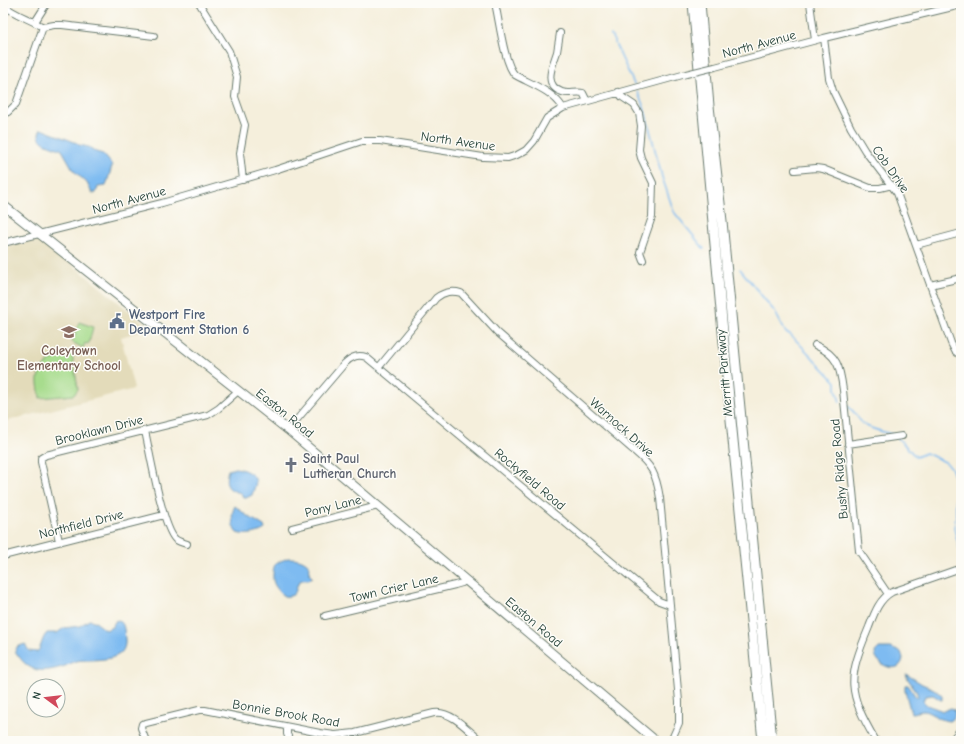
<svg xmlns="http://www.w3.org/2000/svg" width="964" height="744" font-family="'Comic Neue',sans-serif">
	<rect width="100%" height="100%" fill="#fdfcf7"/>
	<filter id="ink" filterUnits="userSpaceOnUse"><feTurbulence type="fractalNoise" baseFrequency=".025" numOctaves="2"/><feDisplacementMap in="SourceGraphic" scale="8" xChannelSelector="R" yChannelSelector="G"/><feConvolveMatrix kernelMatrix="1 2 1 2 8 2 1 2 1" color-interpolation-filters="sRGB"/></filter>
	<filter id="wash" filterUnits="userSpaceOnUse"><feTurbulence type="fractalNoise" baseFrequency=".012" numOctaves="4" result="noise"/><feDisplacementMap in="SourceGraphic" scale="16" xChannelSelector="R" yChannelSelector="G"/><feGaussianBlur stdDeviation="0.9" result="paint"/><feColorMatrix in="noise" values="0 0 0 0 0 0 0 0 0 0 0 0 0 0 0 0 0 1.4 0 .05"/><feComposite in="paint" operator="in"/></filter>
	<g filter="url(#wash)">
		<rect width="100%" height="100%" fill="#f5efdc"/>
		<!-- built -->
		<path fill="#e3dbba" d="M 41,239 L 150,328 L 121,337 L 134,389 L 3,422 L 3,247 Z"/>
		<!-- green -->
		<path fill="#a7dc8d" stroke="#638c60" d="M 79,322 L 93,327 L 89,343 L 87,344 L 85,343 L 83,348 L 72,342 Z
			M 72,353 L 78,389 L 74,395 L 40,398 C 40,392 37,384 38,379 C 40,364 59,353 72,353 Z"/>
		<!-- water -->
		<path fill="#7ebbf1" stroke="#4e7c92" d="M 41,129 L 77,143 L 79,145 L 89,147 L 96,152 L 103,154 L 110,162 L 112,166 L 106,186 L 98,187 L 96,193 L 92,193 L 87,183 L 74,171 L 62,150 C 56,146 32,144 41,129 Z
			M 236,468 C 243,469 256,474 256,483 C 255,487 253,491 252,495 L 246,498 L 243,498 L 241,493 C 227,490 224,485 228,470 Z
			M 235,506 L 246,515 L 264,526 L 265,529 C 258,534 245,536 237,533 C 231,527 231,512 235,506 Z
			M 288,558 C 297,558 305,559 310,567 L 309,574 L 312,577 L 309,580 C 306,580 303,579 300,581 C 295,586 298,594 290,596 C 284,597 283,596 280,592 C 276,587 273,584 273,578 C 273,572 273,568 276,563 Z
			M 89,620 L 94,621 L 106,630 L 112,627 L 116,620 L 121,622 C 125,626 124,633 125,639 C 128,665 91,658 76,661 C 71,662 67,666 62,667 C 38,674 28,671 15,651 L 17,647 L 25,644 L 29,651 L 37,652 C 42,647 41,639 47,633 L 57,633 L 64,628 L 80,626 Z
			M 879,648 L 890,648 L 901,652 L 903,658 C 901,676 875,666 875,652 Z
			M 906,674 L 922,684 L 934,689 L 942,696 L 942,700 L 941,700 L 933,695 L 925,696 L 923,701 L 927,705 L 943,711 L 951,708 L 954,709 L 955,712 C 954,732 932,712 924,711 C 919,711 915,713 911,713 L 905,691 L 905,685 L 908,685 L 916,697 L 918,698 L 918,697 C 916,686 908,683 906,674 Z"/>
		<g fill="none" stroke-linecap="round" stroke-linejoin="round">
			<!-- stream -->
			<path stroke="#7ebbf1" stroke-width="1.5" d="M 611,35 L 634,84
				M 637,91 L 644,107 L 662,177 L 674,212 L 704,249
				M 740,269 L 775,312 L 786,333 L 790,334 L 836,382 L 836,389 L 840,402
				M 846,405 C 855,410 858,421 866,426 C 874,430 885,432 894,435
				M 898,438 L 916,457 L 926,453 L 945,462 L 951,467 L 955,478 L 956,515 L 954,528 L 961,554"/>
		</g>
	</g>
	<g filter="url(#ink)">
		<g fill="none" stroke-linecap="round" stroke-linejoin="round">
			<!-- minor casing -->
			<g stroke="#6a7b6f" stroke-width="8">
				<path id="minor" d="M 199,3 L 229,51 L 237,77 L 235,97 L 245,125 L 240,153 L 243,180
					M 495,3 C 499,19 504,64 515,75 C 531,84 553,91 563,108
					M 810,3 L 815,40
					M 3,5 C 15,15 30,19 43,27
					M 35,22 L 47,3
					M 43,27 L 54,25 L 62,25 L 154,36
					M 560,33 C 559,39 558,46 557,52 C 553,65 542,85 562,92 C 569,95 576,91 583,93 L 587,101
					M 824,38 L 829,78 L 833,91 L 851,128 L 865,151 L 897,193 L 951,343 L 955,351 L 961,356
					M 715,67 L 824,38 L 961,5
					M 618,92 L 622,97 L 634,105 L 639,113 L 641,126 L 639,150 L 641,158 L 653,183 L 652,217 L 640,252 L 643,260
					M 3,114 L 8,112 L 16,104 L 43,27
					M 795,170 L 816,168 L 823,169 L 870,188 L 880,188 L 892,185
					M 3,243 L 162,203 L 275,170 L 362,141 L 380,141 L 483,157 L 508,158 L 517,155 L 526,150 L 534,141 L 547,118 L 563,108 L 686,74
					M 916,245 L 961,233
					M 930,285 L 961,278
					M 815,345 C 838,355 840,367 843,390 L 859,551 L 888,594
					M 379,367 L 436,298 C 444,292 451,290 461,293 L 497,332 L 633,450 C 652,466 656,473 660,498 L 679,701 L 679,723 L 671,741
					M 288,430 L 345,363 C 351,357 357,354 366,357 L 659,601 L 670,605
					M 145,431 C 150,453 162,525 175,539 C 179,542 183,543 187,544
					M 848,444 L 902,436
					M 292,528 L 378,506
					M 59,541 L 41,462 L 41,458 L 46,455 L 208,415 L 219,408 L 238,391
					M 3,556 L 164,515
					M 325,616 L 455,585 L 462,583 L 466,580
					M 287,727 L 287,734 L 290,741
					M 146,741 L 141,728 L 142,724 L 199,710 L 205,710 L 320,733 L 335,735 L 355,733 L 434,713 C 451,710 469,731 481,741
					M 876,741 C 847,691 847,680 869,627 C 874,614 879,599 892,592 L 961,568
					M 951,741 L 961,729"/>
			</g>
			<!-- major casing -->
			<g stroke="#6a7b6f" stroke-width="10">
				<path id="major" d="M 3,205 L 288,430 L 656,741"/>
			</g>
			<!-- highway casing -->
			<g stroke="#6a7b6f" stroke-width="11">
				<path id="highway" d="M 693,3 L 731,420 L 763,741
					M 700,3 L 709,106 L 722,221 L 772,741"/>
			</g>
			<!-- minor -->
			<use href="#minor" stroke="#fff" stroke-width="6"/>
			<!-- major -->
			<use href="#major" stroke="#fff" stroke-width="8"/>
			<!-- highway -->
			<use href="#highway" stroke="#fff" stroke-width="9"/>
			<!-- minor-bridge casing -->
			<g stroke="#6a7b6f" stroke-width="8" stroke-linecap="butt">
				<path id="minor-bridge" d="M 686,74 L 715,67"/>
			</g>
			<!-- minor-bridge -->
			<use href="#minor-bridge" stroke="#fff" stroke-width="6"/>
		</g>
	</g>
	<!-- icons -->
	<defs>
		<g id="civic-bare" transform="scale(1.2)"><path d="M-.6-6.5H3V-4.5H.6V-3L4-1V1h2V6H-6V1h2V-1L-.6-3ZM-1.2 2.5V6h2.4V2.5Z" fill="#5c6f8a" stroke="#fdfcf7" stroke-width="2.5" paint-order="stroke"/></g>
		<g id="school-bare" transform="scale(1.2)"><path d="M0-5L7-2L0 1L-7-2ZM-4 1L0 2.5L4 1V4Q0 6-4 4Z" fill="#8d6e63" stroke="#fdfcf7" stroke-width="2.5" paint-order="stroke"/></g>
		<g id="church-bare" transform="scale(1.2)"><path d="M-1.2-6h2.4v3.5h3.3v2.4h-3.3V6h-2.4V-.1h-3.3v-2.4h3.3Z" fill="#6b7280" stroke="#fdfcf7" stroke-width="2.5" paint-order="stroke"/></g>
	</defs>
	<g fill-rule="evenodd">
		<use href="#civic-bare" x="117" y="321"/>
		<use href="#school-bare" x="69" y="332"/>
		<use href="#church-bare" x="291" y="465"/>
	</g>
	<g text-anchor="middle" dominant-baseline="central" stroke-width="3" stroke-linejoin="round" paint-order="stroke">
		<!-- street labels -->
		<g font-size="13" fill="#1f3d34" stroke="#fdfcf7">
			<text transform="translate(759 44) rotate(-15)">North Avenue</text>
			<text transform="translate(458 141) rotate(8)">North Avenue</text>
			<text transform="translate(891 169) rotate(55)">Cob Drive</text>
			<text transform="translate(129 200) rotate(-15)">North Avenue</text>
			<text transform="translate(724 373) rotate(-95)">Merritt Parkway</text>
			<text transform="translate(285 413) rotate(39)">Easton Road</text>
			<text transform="translate(622 427) rotate(42)">Warnock Drive</text>
			<text transform="translate(99 430) rotate(-14)">Brooklawn Drive</text>
			<text transform="translate(839 469) rotate(-95)">Bushy Ridge Road</text>
			<text transform="translate(530 479) rotate(40)">Rockyfield Road</text>
			<text transform="translate(333 506) rotate(-14)">Pony Lane</text>
			<text transform="translate(81 524) rotate(-14)">Northfield Drive</text>
			<text transform="translate(394 588) rotate(-13)">Town Crier Lane</text>
			<text transform="translate(534 622) rotate(40)">Easton Road</text>
			<text transform="translate(286 713) rotate(10)">Bonnie Brook Road</text>
		</g>
		<!-- service labels -->
		<g font-size="13" font-weight="bold" fill="#4e5e75" stroke="#fdfcf7" text-anchor="start">
			<text x="129" y="314">Westport Fire<tspan x="129" dy="15">Department Station 6</tspan></text>
		</g>
		<!-- education labels -->
		<g font-size="13" font-weight="bold" fill="#785e54" stroke="#fdfcf7">
			<text x="69" y="350">Coleytown<tspan x="69" dy="15">Elementary School</tspan></text>
		</g>
		<!-- worship labels -->
		<g font-size="13" font-weight="bold" fill="#5b616d" stroke="#fdfcf7" text-anchor="start">
			<text x="303" y="458">Saint Paul<tspan x="303" dy="15">Lutheran Church</tspan></text>
		</g>
	</g>
	<!-- margin -->
	<rect width="964" height="744" fill="none" stroke="#fdfcf7" stroke-width="16"/>
	<!-- north arrow -->
	<g transform="translate(46 698) rotate(285)"><circle r="19" fill="#fdfcf7" stroke="#a4b0a9"/>
	<path d="M0-3L7 15L0 10L-7 15Z" fill="#d1495b"/>
	<text y="-6" font-size="11" font-weight="bold" text-anchor="middle" fill="#1f3d34">N</text>
	</g>
</svg>
